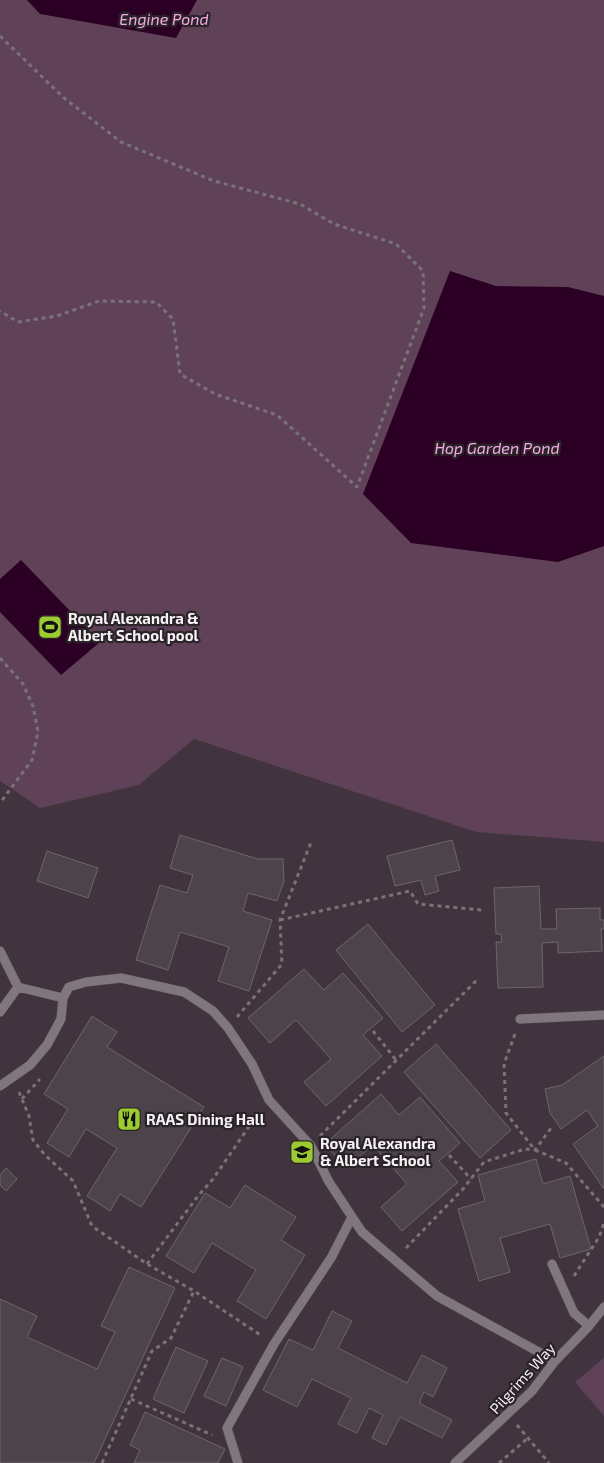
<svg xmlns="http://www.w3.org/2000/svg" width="604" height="1463" font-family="'Exo 2',sans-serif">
	<rect width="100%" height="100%" fill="#342d32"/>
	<!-- built -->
	<path fill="#41343e" d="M 194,739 L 476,832 L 604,842 L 604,1463 L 0,1463 L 0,781 L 40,807 L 139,785 Z"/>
	<!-- green -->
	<path fill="#5f4258" d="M 0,0 L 604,0 L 604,842 L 476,832 L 194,739 L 139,785 L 40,808 L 0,781 Z
		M 604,1358 L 604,1416 L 575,1382 Z"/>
	<!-- water -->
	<path fill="#2c0025" d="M 27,0 L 197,0 L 176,38 L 40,14 Z
		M 450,271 L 496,286 L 568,287 L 604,296 L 604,546 L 558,562 L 411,543 L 363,494 Z
		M 21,560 L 100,642 L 61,675 L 0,612 L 0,579 Z"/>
	<!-- building -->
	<path fill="#4c444a" stroke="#6e666b" d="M 180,835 L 258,859 L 283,859 L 284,881 L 277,901 L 248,893 L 243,911 L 272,920 L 249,991 L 218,981 L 229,947 L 180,932 L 168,970 L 136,960 L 160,885 L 187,893 L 193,875 L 170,868 Z
		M 452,840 L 460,870 L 435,876 L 439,891 L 425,895 L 421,880 L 395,886 L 387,856 Z
		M 47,851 L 98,868 L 88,898 L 37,881 Z
		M 539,886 L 541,929 L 557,929 L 556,909 L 600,908 L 600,920 L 604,920 L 604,929 L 601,929 L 602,951 L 558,953 L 558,942 L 542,943 L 543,987 L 498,988 L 496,942 L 502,942 L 501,934 L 496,934 L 494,888 Z
		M 368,924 L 435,1005 L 402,1032 L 336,950 Z
		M 304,969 L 324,990 L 343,973 L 383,1018 L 363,1035 L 382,1056 L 326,1106 L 304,1082 L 331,1059 L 296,1020 L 270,1043 L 248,1018 Z
		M 92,1016 L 117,1032 L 107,1047 L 204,1107 L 141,1207 L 120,1194 L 110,1211 L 87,1196 L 117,1148 L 86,1129 L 69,1157 L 47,1143 L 68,1109 L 44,1094 Z
		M 436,1044 L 511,1130 L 480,1158 L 404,1072 Z
		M 604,1056 L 604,1189 L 573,1144 L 598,1126 L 587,1110 L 561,1129 L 550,1113 L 545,1089 L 562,1085 Z
		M 381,1094 L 399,1115 L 420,1097 L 460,1143 L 439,1161 L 458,1182 L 402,1231 L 381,1207 L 407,1184 L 373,1145 L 346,1168 L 325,1144 Z
		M 536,1159 L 543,1184 L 570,1176 L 591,1249 L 560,1258 L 550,1224 L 500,1238 L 510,1272 L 479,1281 L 458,1209 L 485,1201 L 478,1175 Z
		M 6,1168 L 17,1179 L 6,1191 L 0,1185 L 0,1175 Z
		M 245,1185 L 296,1217 L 281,1240 L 305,1255 L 266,1319 L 237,1301 L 256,1270 L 212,1243 L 194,1273 L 166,1256 L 205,1193 L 230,1208 Z
		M 129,1267 L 175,1288 L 94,1463 L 0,1463 L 0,1299 L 37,1316 L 27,1337 L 97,1369 L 115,1332 L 101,1326 Z
		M 332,1311 L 352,1321 L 338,1348 L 407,1383 L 422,1355 L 447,1368 L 433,1397 L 424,1392 L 419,1403 L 452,1420 L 442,1438 L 400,1417 L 386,1445 L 372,1438 L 383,1415 L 369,1408 L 357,1433 L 338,1424 L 351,1398 L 312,1379 L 297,1407 L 263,1390 L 289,1339 L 313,1350 Z
		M 176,1347 L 208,1361 L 184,1413 L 153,1399 Z
		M 222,1358 L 243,1367 L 226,1406 L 204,1396 Z
		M 145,1412 L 225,1449 L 218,1463 L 134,1463 L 140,1450 L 130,1445 Z"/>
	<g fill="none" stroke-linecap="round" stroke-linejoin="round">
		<!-- service casing -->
		<g stroke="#504a4e" stroke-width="10">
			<path id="service" d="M 0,951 L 18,987
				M 0,1012 L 18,987 L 63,998
				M 520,1019 L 604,1015
				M 0,1086 L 30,1065 L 47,1045 L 61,1019 L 63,998 L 69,987 L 86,982 L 121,978 L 184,992 L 213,1011 L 228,1028 L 252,1064 L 269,1100 L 311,1146 L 329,1182 L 362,1232 L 437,1296 L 555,1361
				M 552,1264 L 574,1313 L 589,1326
				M 238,1463 L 227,1428 L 274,1344 L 331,1258 L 352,1217
				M 455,1463 L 532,1391 L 555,1361 L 589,1326 L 604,1307"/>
		</g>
		<!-- path -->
		<path stroke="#797377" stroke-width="3" stroke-dasharray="4 4" stroke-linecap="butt" d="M 0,36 L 64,98 L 121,142 L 214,181 L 300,204 L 334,224 L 396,244 L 423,271 L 424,308 L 357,487 L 277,415 L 215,394 L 180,374 L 173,319 L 156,302 L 99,301 L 57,316 L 18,322 L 0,311
			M 0,658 L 23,684 L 33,706 L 38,732 L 32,760 L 0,803
			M 280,920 L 410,891 L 418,904 L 482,910
			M 237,1017 L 282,964 L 280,920 L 312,840
			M 373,1031 L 396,1060
			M 515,1034 L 504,1064 L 506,1113 L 535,1150 L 566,1163 L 604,1207
			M 19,1092 L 29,1116 L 33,1140 L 44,1154 L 73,1181 L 92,1226 L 147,1264 L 194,1291 L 262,1336
			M 22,1099 L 40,1079
			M 320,1136 L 478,979
			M 449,1155 L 471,1179
			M 406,1248 L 463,1189 L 484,1162 L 525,1149 L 535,1150 L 551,1128
			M 147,1264 L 198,1196 L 213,1179 L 259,1112
			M 574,1276 L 599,1237 L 604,1223
			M 131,1399 L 212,1435
			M 517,1425 L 549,1463
			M 102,1463 L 152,1351 L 171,1338 L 194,1291
			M 499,1463 L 528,1438"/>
		<!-- service -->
		<use href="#service" stroke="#7f777d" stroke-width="9"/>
	</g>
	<!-- icons -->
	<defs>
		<g id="stadium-square" transform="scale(1.25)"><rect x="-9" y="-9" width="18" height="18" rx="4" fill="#9cca31" stroke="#2a2328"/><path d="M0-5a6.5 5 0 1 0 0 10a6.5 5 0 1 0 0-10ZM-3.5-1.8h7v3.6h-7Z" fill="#111"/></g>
		<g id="restaurant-square" transform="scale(1.25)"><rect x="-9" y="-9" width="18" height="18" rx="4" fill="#9cca31" stroke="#2a2328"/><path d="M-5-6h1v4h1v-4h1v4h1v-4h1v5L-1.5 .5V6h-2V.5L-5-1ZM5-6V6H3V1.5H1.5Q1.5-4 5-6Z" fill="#111"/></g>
		<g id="school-square" transform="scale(1.25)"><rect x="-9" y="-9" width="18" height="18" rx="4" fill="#9cca31" stroke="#2a2328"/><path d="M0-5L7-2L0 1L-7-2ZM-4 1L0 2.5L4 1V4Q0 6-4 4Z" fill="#111"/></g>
	</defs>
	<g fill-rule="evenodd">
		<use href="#stadium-square" x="50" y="627"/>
		<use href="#restaurant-square" x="129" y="1119"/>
		<use href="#school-square" x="302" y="1152"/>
	</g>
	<g text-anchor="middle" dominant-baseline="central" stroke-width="4.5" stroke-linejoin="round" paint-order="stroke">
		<!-- poi labels -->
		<g font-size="15" font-weight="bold" fill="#f6f1f4" stroke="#2a2328" text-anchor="start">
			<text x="68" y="618">Royal Alexandra &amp;<tspan x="68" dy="17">Albert School pool</tspan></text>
			<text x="146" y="1119">RAAS Dining Hall</text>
			<text x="320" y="1143">Royal Alexandra<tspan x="320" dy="17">&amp; Albert School</tspan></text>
		</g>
		<!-- street labels -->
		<g font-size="15" fill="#f6f1f4" stroke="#2a2328">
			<text transform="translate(522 1378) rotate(-48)">Pilgrims Way</text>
		</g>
		<!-- water labels -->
		<g font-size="16" font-style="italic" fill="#f6a8e4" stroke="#2a2328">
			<text x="164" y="18">Engine Pond</text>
			<text x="497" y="447">Hop Garden Pond</text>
		</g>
	</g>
</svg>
